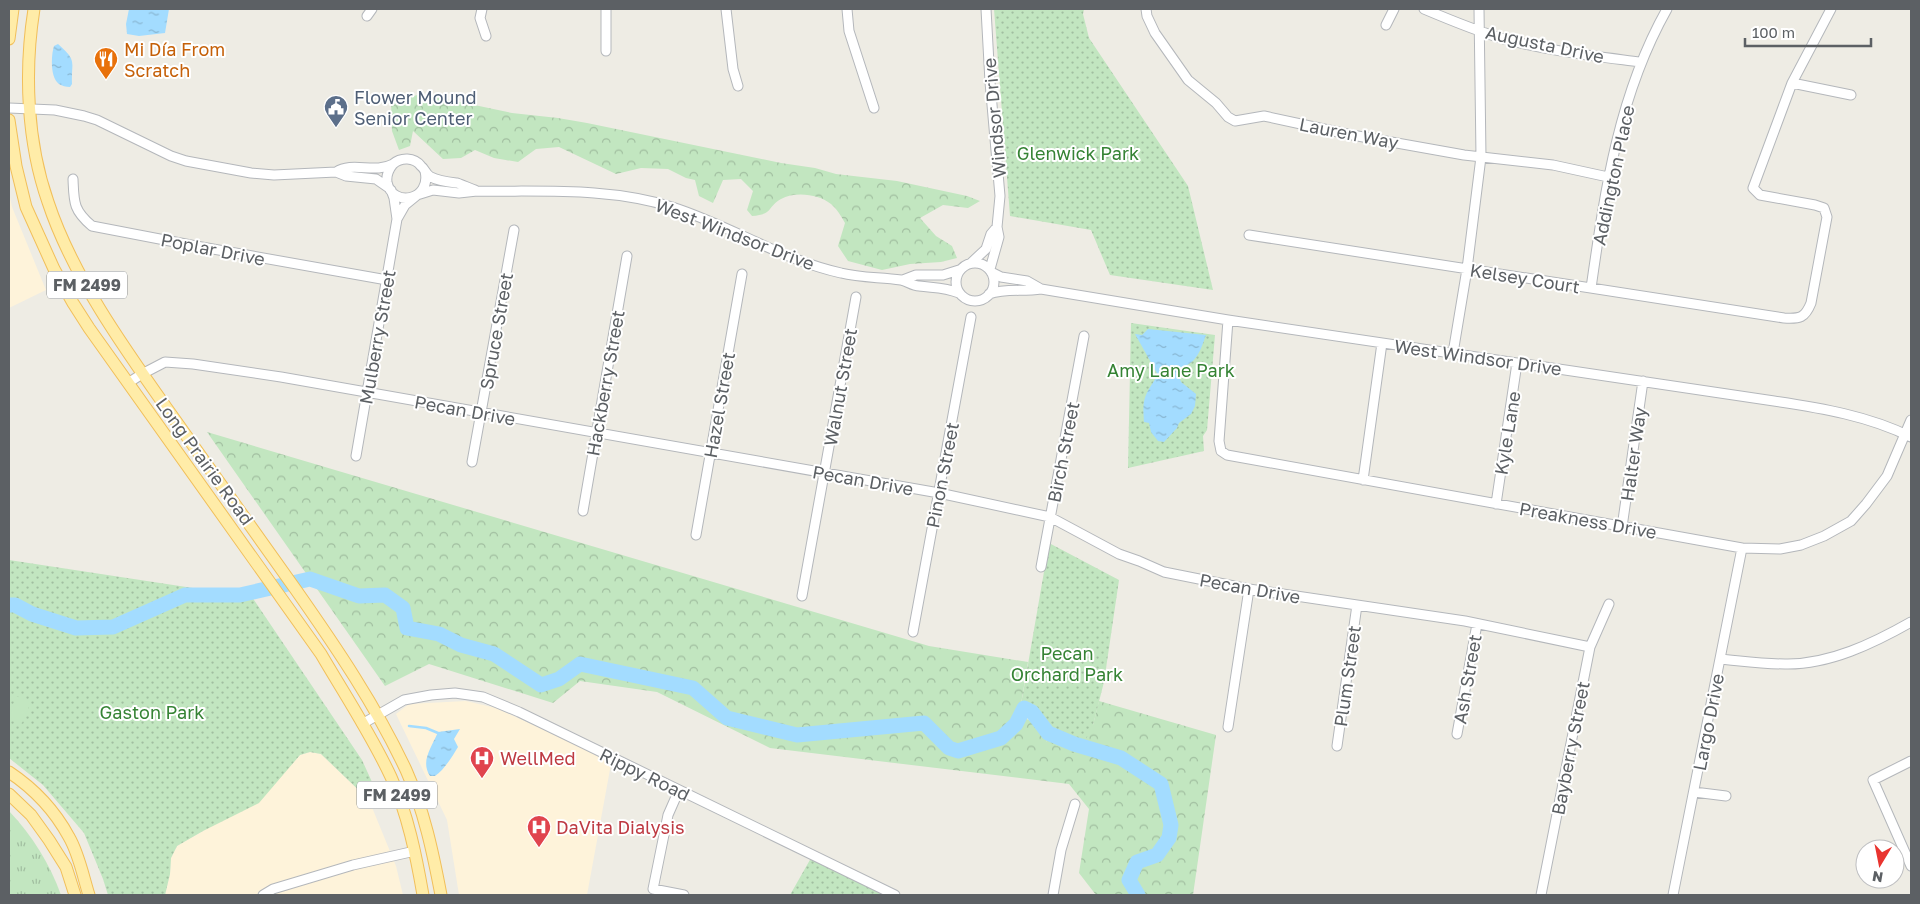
<svg xmlns="http://www.w3.org/2000/svg" width="1920" height="904" font-family="'Golos Text',sans-serif">
	<defs>
		<pattern id="grass-tufts" width="24" height="20" patternUnits="userSpaceOnUse" patternTransform="scale(1.25)"><rect width="24" height="20" fill="#c2e6c0"/><path d="M3 7l-1-3M5 7V3M7 7l1-3M15 17l-1-3M17 17v-4M19 17l1-3" fill="none" stroke="#a1bea0"/></pattern>
		<pattern id="forest-crowns" width="20" height="18" patternUnits="userSpaceOnUse" patternTransform="scale(1.25)"><rect width="20" height="18" fill="#c2e6c0"/><path d="M2 6a3 3 0 1 1 6 0M12 15a3 3 0 1 1 6 0" fill="none" stroke="#a1bea0"/></pattern>
		<pattern id="park-dots" width="8" height="8" patternUnits="userSpaceOnUse" patternTransform="scale(1.25)"><rect width="8" height="8" fill="#c2e6c0"/><path d="M2 2h.1M6 6h.1" fill="none" stroke="#a1bea0" stroke-width="1.8" stroke-linecap="round"/></pattern>
		<pattern id="water-ripples" width="26" height="14" patternUnits="userSpaceOnUse" patternTransform="scale(1.25)"><rect width="26" height="14" fill="#a3dcff"/><path d="M2 4q2-2 4 0t4 0M15 11q2-2 4 0t4 0" fill="none" stroke="#88b6d2"/></pattern>
	</defs>
	<rect width="100%" height="100%" fill="#eeece4"/>
	<!-- commercial -->
	<path fill="#fef3da" d="M 9,192 L 12,207 L 46,290 L 9,308 Z
		M 466,701 L 496,708 L 579,746 L 611,764 L 587,895 L 459,895 L 447,820 L 396,714 L 409,704 Z
		M 310,752 L 321,754 L 369,800 L 396,866 L 403,895 L 165,895 L 170,874 L 171,858 L 177,846 L 203,831 L 292,764 L 300,755 Z"/>
	<!-- grass -->
	<path fill="url(#grass-tufts)" d="M 9,811 C 32,835 50,864 61,895 L 9,895 Z"/>
	<!-- forest -->
	<path fill="url(#forest-crowns)" d="M 422,94 L 512,113 L 558,118 L 587,123 L 781,163 L 815,168 L 836,174 L 897,181 L 967,196 L 980,201 L 968,208 L 943,205 L 920,218 L 936,236 L 952,246 L 957,258 L 941,262 L 910,264 L 882,270 L 848,261 L 838,246 L 845,223 C 841,216 837,209 831,204 C 819,194 795,191 781,199 C 766,208 774,214 752,216 L 747,210 L 753,191 L 741,179 L 723,180 L 713,203 L 699,196 L 695,180 L 686,178 L 668,169 L 641,168 L 616,174 L 559,147 L 536,149 L 518,162 L 494,158 L 475,150 L 461,158 L 443,159 L 413,131 L 410,146 L 399,150 L 392,131 L 391,101 Z
		M 207,432 L 929,646 L 1028,662 L 1019,716 C 1034,720 1040,729 1047,742 L 1093,725 L 1099,701 L 1216,735 L 1193,895 L 1096,895 L 1079,873 L 1089,809 L 1069,784 L 770,748 L 657,692 L 580,681 L 553,703 L 429,664 L 385,686 Z"/>
	<!-- park -->
	<path fill="url(#park-dots)" d="M 994,9 L 1084,9 L 1083,14 L 1089,38 L 1188,186 L 1213,290 L 1110,275 L 1091,230 L 1010,216 Z
		M 1131,323 L 1215,335 L 1207,430 L 1203,436 L 1204,451 L 1128,468 Z
		M 1049,543 L 1119,580 L 1104,682 L 1093,725 L 1078,755 L 1047,742 L 1039,728 L 1028,718 L 1019,716 Z
		M 9,560 L 252,597 L 362,760 L 372,782 L 369,800 L 321,754 L 310,752 L 300,755 L 259,803 L 203,831 L 177,846 L 171,858 L 170,874 L 165,895 L 108,895 L 103,879 L 84,833 L 43,785 L 9,758 Z
		M 811,858 L 892,895 L 790,895 Z"/>
	<!-- pitch -->
	<path fill="#c2e6c0" d="M 16,696 L 31,702 L 22,723 L 9,718 Z"/>
	<!-- water -->
	<path fill="url(#water-ripples)" d="M 129,9 L 169,9 L 165,33 L 139,36 L 127,34 L 126,24 Z
		M 58,44 C 78,62 71,60 72,84 L 70,87 C 66,87 62,86 59,84 C 50,78 51,55 54,46 Z
		M 1148,329 L 1206,335 C 1201,349 1197,363 1182,367 L 1178,374 L 1181,382 L 1196,394 L 1195,406 L 1191,414 L 1179,423 L 1177,428 L 1164,442 L 1158,441 L 1151,432 L 1149,423 L 1144,422 C 1142,397 1145,395 1158,375 L 1135,334 L 1142,335 Z
		M 460,729 L 454,739 L 458,747 C 452,757 444,770 435,776 L 430,776 C 420,761 432,747 438,732 Z"/>
	<g fill="none" stroke-linecap="round" stroke-linejoin="round">
		<!-- stream -->
		<path stroke="#a3dcff" stroke-width="2.5" d="M 409,726 L 426,728 L 438,733"/>
		<!-- river -->
		<path stroke="#a3dcff" stroke-width="15" d="M 9,605 L 15,605 L 32,614 L 76,628 L 113,627 L 185,595 L 240,595 L 310,579 L 359,596 L 385,595 L 403,608 L 407,628 L 439,634 L 461,645 L 494,654 L 541,685 L 559,679 L 580,664 L 693,688 L 727,718 L 797,735 L 924,723 L 949,748 L 958,751 L 1001,738 L 1016,724 L 1024,708 L 1032,712 L 1048,733 L 1074,744 L 1121,758 L 1161,784 L 1171,825 L 1169,838 L 1157,855 L 1137,862 L 1129,880 L 1138,895"/>
		<!-- minor casing -->
		<g stroke="#b4b7bb" stroke-width="11">
			<path id="minor" d="M 482,9 L 480,18 L 486,36
				M 606,9 L 606,51
				M 726,9 L 733,69 L 738,86
				M 847,9 L 849,31 L 874,108
				M 986,9 L 990,82 L 1000,196 L 997,227
				M 1146,9 L 1147,16 L 1155,33 L 1188,80 L 1216,103 L 1228,117 L 1235,121 L 1264,116 L 1352,135 L 1464,155 L 1553,165 L 1608,177
				M 1424,9 C 1450,20 1476,31 1504,39 C 1548,51 1594,56 1640,62
				M 367,16 L 372,9
				M 1386,25 L 1394,9
				M 1792,83 L 1851,95
				M 9,108 L 55,110 L 84,116 L 97,120 L 171,156 L 186,161 L 251,173 L 274,175 L 336,172 L 346,176 L 376,179 L 389,188
				M 425,171 C 432,201 392,208 387,182 C 386,175 389,169 393,164 C 401,157 414,157 421,166 C 425,169 426,175 431,177 C 438,181 448,182 457,183 C 463,185 469,188 475,190
				M 336,172 C 353,161 374,174 393,164
				M 73,179 C 74,202 73,210 92,226 L 196,246 L 387,280
				M 391,190 L 394,198 L 397,219
				M 417,195 L 433,190 L 459,193 L 477,191 C 542,192 609,187 672,207 C 729,225 782,260 841,273 C 861,278 881,277 901,280 C 907,281 912,286 919,286 C 935,288 944,287 959,293
				M 1249,235 L 1784,318 C 1800,319 1805,318 1811,303 L 1827,217 L 1824,208 L 1815,205 L 1760,195 L 1753,188 L 1792,83 L 1831,9
				M 971,263 L 986,249 L 991,234 L 997,227 L 999,237 L 990,269
				M956 282a19 19 0 1 1 38 0a19 19 0 1 1-38 0Z
				M 991,272 L 1001,277 L 1027,281 L 1041,289
				M 903,280 L 916,275 L 943,275 L 959,270
				M 1591,288 C 1605,191 1618,96 1667,9
				M 989,294 C 1006,288 1023,292 1041,289 L 1228,320 L 1774,401 C 1821,408 1869,416 1911,437
				M 1228,320 L 1219,441 L 1221,451 L 1227,455 L 1742,548 L 1780,549 L 1801,545 L 1824,536 L 1851,521 L 1866,504 L 1887,476 L 1911,420
				M 1453,353 L 1467,269 L 1481,157 L 1479,9
				M 128,383 L 142,374 L 165,362 L 193,364 L 281,377 L 939,493 L 1050,517 L 1119,554 L 1139,561 L 1164,572 L 1249,589 L 1465,621 L 1590,647
				M 356,456 L 397,219 L 405,205 L 416,196
				M 472,462 L 514,230
				M 1363,480 L 1382,343
				M 1496,504 L 1517,363
				M 583,511 L 627,256
				M 1622,527 L 1643,381
				M 696,535 L 742,274
				M 1041,567 L 1084,336
				M 802,596 L 856,297
				M 913,632 L 971,317
				M 1720,659 C 1742,661 1763,664 1785,664 C 1829,665 1874,643 1911,622
				M 362,724 L 404,700 L 431,695 L 455,693 L 483,697 L 519,712 L 895,895
				M 1228,727 L 1249,589
				M 1457,734 L 1477,624
				M 1337,746 L 1357,605
				M 1911,761 L 1873,780 L 1911,866
				M 679,790 L 668,815 L 653,889 L 684,895
				M 1694,792 L 1726,796
				M 263,895 L 273,889 L 353,865 L 415,851
				M 1053,895 L 1061,850 L 1075,804
				M 1541,895 L 1590,647 L 1609,604
				M 1673,895 L 1742,548"/>
		</g>
		<!-- major casing -->
		<g stroke="#f1bf5a" stroke-width="13">
			<path id="major" d="M 34,9 C 24,72 27,142 48,202 C 72,275 124,348 168,410 C 211,470 254,530 296,590 C 336,647 376,706 406,770 C 424,810 433,853 441,895
				M 9,39 L 13,9
				M 9,120 L 16,166 L 26,207 L 54,269 L 73,303 L 89,328 L 321,654 C 345,695 371,734 391,777 C 408,815 416,855 423,895
				M 9,772 C 33,788 55,811 69,837 C 79,854 83,876 89,895
				M 9,794 L 31,815 L 49,840 L 66,867 L 75,895"/>
		</g>
		<!-- minor -->
		<use href="#minor" stroke="#fff" stroke-width="9"/>
		<!-- major -->
		<use href="#major" stroke="#ffeca8" stroke-width="11"/>
	</g>
	<!-- icons -->
	<defs>
		<g id="restaurant-pin" transform="scale(1.25)"><path d="M0 17L-7.5 6A9.5 9.5 0 1 1 7.5 6Z" fill="#e8710a" stroke="#fff"/><path d="M-5-6h1v4h1v-4h1v4h1v-4h1v5L-1.5 .5V6h-2V.5L-5-1ZM5-6V6H3V1.5H1.5Q1.5-4 5-6Z" fill="#fff"/></g>
		<g id="civic-pin" transform="scale(1.25)"><path d="M0 17L-7.5 6A9.5 9.5 0 1 1 7.5 6Z" fill="#5c6f8a" stroke="#fff"/><path d="M-.6-6.5H3V-4.5H.6V-3L4-1V1h2V6H-6V1h2V-1L-.6-3ZM-1.2 2.5V6h2.4V2.5Z" fill="#fff"/></g>
		<g id="hospital-pin" transform="scale(1.25)"><path d="M0 17L-7.5 6A9.5 9.5 0 1 1 7.5 6Z" fill="#e0444e" stroke="#fff"/><path d="M-5-5h3v3.5h4V-5h3V5h-3V1.5h-4V5h-3Z" fill="#fff"/></g>
	</defs>
	<g fill-rule="evenodd">
		<use href="#restaurant-pin" x="106" y="59"/>
		<use href="#civic-pin" x="336" y="107"/>
		<use href="#hospital-pin" x="482" y="758"/>
		<use href="#hospital-pin" x="539" y="827"/>
	</g>
	<g text-anchor="middle" dominant-baseline="central" stroke-width="4" stroke-linejoin="round" paint-order="stroke">
		<!-- shield labels -->
		<g fill="#fff" stroke="#8d9092" stroke-width="1">
			<rect x="47" y="271.5" width="80" height="27" rx="4"/>
			<rect x="357" y="781.5" width="80" height="27" rx="4"/>
		</g>
		<g font-size="16" font-weight="bold" fill="#5c6064">
			<text x="87" y="285">FM 2499</text>
			<text x="397" y="795">FM 2499</text>
		</g>
		<!-- street labels -->
		<g font-size="18" fill="#5c6064" stroke="#fff">
			<text transform="translate(1545 44) rotate(12)">Augusta Drive</text>
			<text transform="translate(994 118) rotate(-95)">Windsor Drive</text>
			<text transform="translate(1349 133) rotate(11)">Lauren Way</text>
			<text transform="translate(1613 175) rotate(-78)">Addington Place</text>
			<text transform="translate(735 234) rotate(21)">West Windsor Drive</text>
			<text transform="translate(213 249) rotate(11)">Poplar Drive</text>
			<text transform="translate(1525 278) rotate(9)">Kelsey Court</text>
			<text transform="translate(496 331) rotate(-80)">Spruce Street</text>
			<text transform="translate(377 337) rotate(-80)">Mulberry Street</text>
			<text transform="translate(1478 357) rotate(8)">West Windsor Drive</text>
			<text transform="translate(605 383) rotate(-80)">Hackberry Street</text>
			<text transform="translate(840 387) rotate(-80)">Walnut Street</text>
			<text transform="translate(719 405) rotate(-80)">Hazel Street</text>
			<text transform="translate(465 410) rotate(10)">Pecan Drive</text>
			<text transform="translate(1507 433) rotate(-81)">Kyle Lane</text>
			<text transform="translate(1063 452) rotate(-79)">Birch Street</text>
			<text transform="translate(1633 454) rotate(-82)">Halter Way</text>
			<text transform="translate(205 461) rotate(54)">Long Prairie Road</text>
			<text transform="translate(942 475) rotate(-79)">Pinon Street</text>
			<text transform="translate(863 480) rotate(10)">Pecan Drive</text>
			<text transform="translate(1588 520) rotate(10)">Preakness Drive</text>
			<text transform="translate(1250 588) rotate(10)">Pecan Drive</text>
			<text transform="translate(1347 676) rotate(-82)">Plum Street</text>
			<text transform="translate(1467 679) rotate(-80)">Ash Street</text>
			<text transform="translate(1708 722) rotate(-79)">Largo Drive</text>
			<text transform="translate(1570 748) rotate(-79)">Bayberry Street</text>
			<text transform="translate(645 774) rotate(26)">Rippy Road</text>
		</g>
		<!-- food labels -->
		<g font-size="18" fill="#c56008" stroke="#fff" text-anchor="start">
			<text x="124" y="49">Mi Día From<tspan x="124" dy="21">Scratch</tspan></text>
		</g>
		<!-- service labels -->
		<g font-size="18" fill="#4e5e75" stroke="#fff" text-anchor="start">
			<text x="354" y="97">Flower Mound<tspan x="354" dy="21">Senior Center</tspan></text>
		</g>
		<!-- park labels -->
		<g font-size="18" fill="#358334" stroke="#fff">
			<text x="1078" y="153">Glenwick Park</text>
			<text x="1171" y="370">Amy Lane Park</text>
			<text x="1067" y="653">Pecan<tspan x="1067" dy="21">Orchard Park</tspan></text>
			<text x="152" y="712">Gaston Park</text>
		</g>
		<!-- health labels -->
		<g font-size="18" fill="#be3a42" stroke="#fff" text-anchor="start">
			<text x="500" y="758">WellMed</text>
			<text x="556" y="827">DaVita Dialysis</text>
		</g>
	</g>
	<!-- border -->
	<rect width="1920" height="904" fill="none" stroke="#5c6064" stroke-width="20"/>
	<!-- north arrow -->
	<g transform="translate(1880 864) rotate(190)"><circle r="24" fill="#ffffff" stroke="#bebfc1"/>
	<path d="M0-4L9 19L0 12L-9 19Z" fill="#e9342f"/>
	<text y="-8" font-size="14" font-weight="bold" text-anchor="middle" fill="#5c6064">N</text>
	</g>
	<!-- scale -->
	<path d="M1745 38v8h126v-8" fill="none" stroke="#5c6064" stroke-width="2.5"/>
	<text x="1752" y="38" font-size="15" fill="#5c6064" stroke="#ffffff" stroke-width="4" paint-order="stroke">100 m</text>
</svg>
